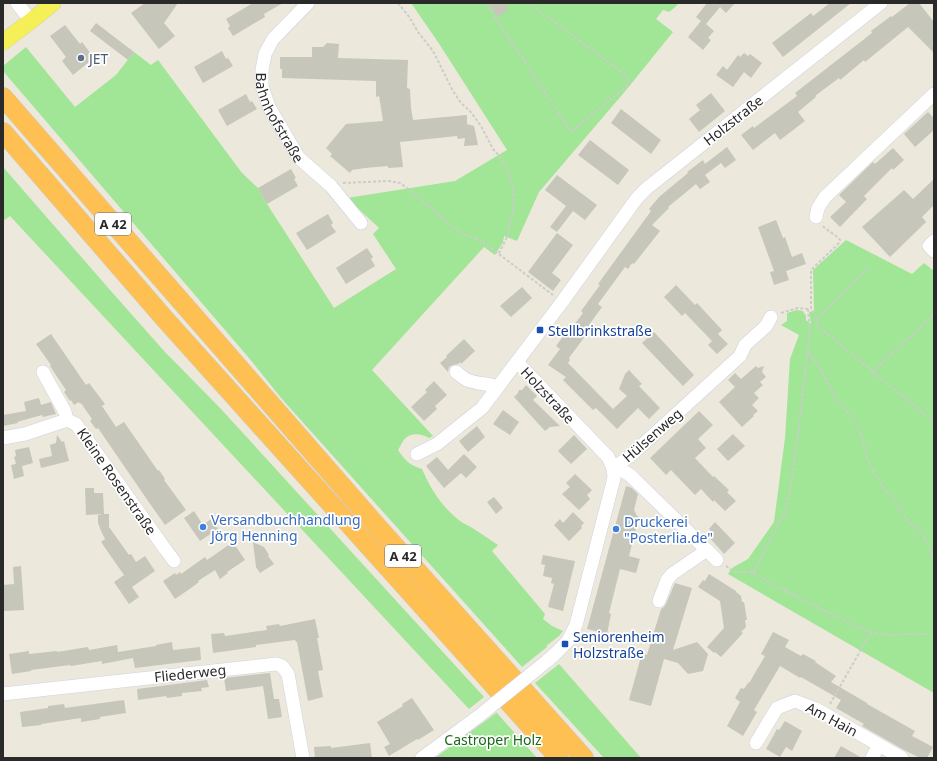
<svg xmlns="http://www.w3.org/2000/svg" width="937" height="761" font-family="'Noto Sans',sans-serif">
	<rect width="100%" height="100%" fill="#ece8db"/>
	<!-- green -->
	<path fill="#a1e596" d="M 411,3 L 679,3 L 674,8 L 669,12 L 663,10 L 656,19 L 673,32 L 627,89 L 539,192 L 517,241 L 504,236 L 503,242 L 495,255 L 484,247 L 372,370 L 433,436 L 429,438 C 421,433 409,432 403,441 C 401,444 400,447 398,450 C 405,461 410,465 422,469 C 431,490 444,510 463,523 C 467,525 471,527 474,529 C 482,534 490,540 498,545 L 492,551 L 545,614 L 543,619 L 552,626 L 563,631 L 559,636 L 546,646 L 547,647 L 522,667 L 282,399 L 249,358 L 3,71 L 3,66 L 26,47 L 75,107 L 116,75 L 134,52 L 151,65 L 158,60 L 242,173 L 258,188 L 267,204 L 334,308 L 396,269 L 373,234 L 379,228 L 347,198 L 455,181 L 507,150 L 438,42 Z
		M 3,167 L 110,290 L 165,352 L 221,409 L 484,697 L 469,709 L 10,216 L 3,221 Z
		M 846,240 L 912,274 L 924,263 L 934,271 L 934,693 L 728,574 L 732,568 L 748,559 L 774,522 L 785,438 L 790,359 L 799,335 L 781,325 L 787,321 L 787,313 L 797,310 L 803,311 L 806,316 L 806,320 L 811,324 L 809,312 L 814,311 L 813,270 Z
		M 559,664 L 641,758 L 604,758 L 535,683 Z
		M 496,712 L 537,758 L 435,758 L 496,713 Z"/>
	<!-- building -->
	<path fill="#c7c6ba" d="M 145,3 L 178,3 L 164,23 L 175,36 L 159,49 L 131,13 Z
		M 253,3 L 283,3 L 264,14 L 265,17 L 233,36 L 228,28 L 230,26 L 226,19 Z
		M 489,3 L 504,3 L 509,9 L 498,17 Z
		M 707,3 L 735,3 L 726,13 L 720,7 L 706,24 L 714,31 L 708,38 L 711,40 L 703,50 L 688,37 L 701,21 L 696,17 Z
		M 830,3 L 851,3 L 783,57 L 772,43 L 811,13 L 813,16 Z
		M 910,3 L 919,3 L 934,22 L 934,53 L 908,27 L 865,62 L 864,60 L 840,80 L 839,78 L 815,96 L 816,97 L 798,112 L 805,121 L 780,140 L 775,133 L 753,150 L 741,135 L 753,126 L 754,128 L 797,96 L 795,93 L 872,33 L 871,31 L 891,16 L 892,17 Z
		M 96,23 L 134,52 L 128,60 L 90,31 Z
		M 65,25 L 80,44 L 82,42 L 94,58 L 73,75 L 62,61 L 66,57 L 50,36 Z
		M 327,43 L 339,44 L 338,58 L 408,60 L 407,88 L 410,89 L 411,108 L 413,120 L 467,115 L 467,124 L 474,126 L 478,145 L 464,146 L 465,138 L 458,139 L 457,136 L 400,142 L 403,167 L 388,168 L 388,166 L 365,168 L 352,170 L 350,173 L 330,156 L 332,154 L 326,148 L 346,124 L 383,121 L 379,96 L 376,97 L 376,81 L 282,78 L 282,69 L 280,69 L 280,57 L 312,57 L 312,47 L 323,47 Z
		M 222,51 L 226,59 L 228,58 L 233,66 L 203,83 L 194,67 Z
		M 744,53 L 748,56 L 750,54 L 762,63 L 751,78 L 744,72 L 733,87 L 716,75 L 723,66 L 727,70 L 738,55 L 740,57 Z
		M 711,93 L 725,111 L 699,132 L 689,119 L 700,110 L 696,105 Z
		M 246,94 L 250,102 L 252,101 L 257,109 L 227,126 L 218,110 Z
		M 621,109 L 661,140 L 651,154 L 611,123 Z
		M 928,112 L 934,118 L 934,130 L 915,147 L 904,134 Z
		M 590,140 L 629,170 L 618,185 L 578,155 Z
		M 727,147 L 736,160 L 725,168 L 721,163 L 705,175 L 710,182 L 700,189 L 696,184 L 668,207 L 669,208 L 652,225 L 660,231 L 634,264 L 632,263 L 628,269 L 625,267 L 598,304 L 602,307 L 586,329 L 589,331 L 569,358 L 570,360 L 568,363 L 613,409 L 627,396 L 619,389 L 625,374 L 629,370 L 642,384 L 639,386 L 660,408 L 649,419 L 638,408 L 617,429 L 596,408 L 593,410 L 563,380 L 566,377 L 548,365 L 560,349 L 556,346 L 567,331 L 568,333 L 583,313 L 581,311 L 600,285 L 598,284 L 651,211 L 649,209 L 659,197 L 688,173 L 687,172 L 703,160 L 705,164 Z
		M 893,148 L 904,160 L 893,170 L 892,168 L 864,196 L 867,199 L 840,227 L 830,217 L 846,202 L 839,195 L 873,162 L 875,164 Z
		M 291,169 L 296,178 L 294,179 L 298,186 L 267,204 L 258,188 Z
		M 557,175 L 597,205 L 585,220 L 573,211 L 557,232 L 550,227 L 566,206 L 545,190 Z
		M 934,179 L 934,205 L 922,217 L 926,222 L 890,257 L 862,227 L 904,190 L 913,199 Z
		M 328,214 L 333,223 L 331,225 L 336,232 L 307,250 L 296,233 Z
		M 776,220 L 783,238 L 785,237 L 792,257 L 802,253 L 806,264 L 786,271 L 789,280 L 774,285 L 770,272 L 774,271 L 758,227 Z
		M 557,233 L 573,245 L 552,273 L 561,280 L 553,291 L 528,272 Z
		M 367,248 L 373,257 L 371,259 L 375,266 L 346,284 L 336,268 Z
		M 676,285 L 695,305 L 697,303 L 722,330 L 718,334 L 728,344 L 717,354 L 708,345 L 712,341 L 685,313 L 682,316 L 664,297 Z
		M 522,287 L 532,298 L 511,317 L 500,306 Z
		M 654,332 L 694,375 L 683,386 L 642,343 Z
		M 51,334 L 86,385 L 89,383 L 105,404 L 102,406 L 116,427 L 124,422 L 158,471 L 159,470 L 165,479 L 164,480 L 186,510 L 165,525 L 148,501 L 98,428 L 96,429 L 90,421 L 92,419 L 81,403 L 80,404 L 79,402 L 74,405 L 71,400 L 70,401 L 64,392 L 66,390 L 50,366 L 51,365 L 36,344 Z
		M 464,339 L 475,351 L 461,364 L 460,362 L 458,364 L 453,365 L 449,367 L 448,372 L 440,363 L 447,357 L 446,356 Z
		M 756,366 L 758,368 L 764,366 L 762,372 L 766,377 L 760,382 L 763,385 L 754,393 L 759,398 L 752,405 L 758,411 L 753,415 L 754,416 L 742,427 L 719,402 L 735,387 L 728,380 L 735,373 L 741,379 Z
		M 434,381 L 447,395 L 435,406 L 437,409 L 424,421 L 411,407 L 427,392 L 425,390 Z
		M 526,385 L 537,396 L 533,400 L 560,426 L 550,427 L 545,431 L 514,397 L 518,393 L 519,390 L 522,390 Z
		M 39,398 L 41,405 L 51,402 L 56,414 L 43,417 L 42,415 L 17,422 L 18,423 L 3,426 L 3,415 L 26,411 L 24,402 Z
		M 503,410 L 519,422 L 510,435 L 493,424 Z
		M 699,411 L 713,425 L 698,439 L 706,448 L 695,458 L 713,477 L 714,476 L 729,490 L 727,492 L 736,501 L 725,511 L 714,500 L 713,502 L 701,489 L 695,495 L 671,470 L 666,475 L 650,458 Z
		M 477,426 L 485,437 L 468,452 L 459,441 Z
		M 733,434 L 745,446 L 728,461 L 717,449 Z
		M 57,435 L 62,442 L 64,441 L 69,461 L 41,468 L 39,459 L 52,456 L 50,445 L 56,443 Z
		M 574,435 L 587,449 L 571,464 L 558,451 Z
		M 29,447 L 33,463 L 22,466 L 24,476 L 14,479 L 11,465 L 16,464 L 14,457 L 16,456 L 15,450 Z
		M 464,454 L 477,467 L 466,478 L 461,473 L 444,488 L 426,466 L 437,457 L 448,470 Z
		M 575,474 L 592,490 L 587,495 L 590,499 L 579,510 L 562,494 L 570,487 L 566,483 Z
		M 626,486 L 632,488 L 638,494 L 634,510 L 637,516 L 639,517 L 629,556 L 640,559 L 636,573 L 620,569 L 609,613 L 611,614 L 607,634 L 587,629 Z
		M 85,488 L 94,488 L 94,493 L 103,493 L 104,514 L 109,514 L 109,527 L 129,555 L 131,554 L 136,562 L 145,556 L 155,571 L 132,587 L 139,597 L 129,604 L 114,582 L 124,575 L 101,542 L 105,539 L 102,533 L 98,523 L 98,515 L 102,514 L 86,515 Z
		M 494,497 L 503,508 L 496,514 L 487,502 Z
		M 194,511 L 203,525 L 211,519 L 218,529 L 200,541 L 184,518 Z
		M 573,512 L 584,523 L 581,526 L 582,528 L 569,541 L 554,525 L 560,519 L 563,523 Z
		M 715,522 L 735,543 L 724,554 L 709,537 L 713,533 L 709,529 Z
		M 233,542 L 245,560 L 227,572 L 228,573 L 220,579 L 215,570 L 198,581 L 199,582 L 191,588 L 175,599 L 163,581 L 175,573 L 176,575 L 180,572 L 181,574 L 205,557 L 207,560 Z
		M 253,542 L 264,547 L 269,555 L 268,556 L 274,564 L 260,573 L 256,567 Z
		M 543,555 L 575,561 L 563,611 L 548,607 L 554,584 L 551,583 L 552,578 L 543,576 L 545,565 L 541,564 Z
		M 21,566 L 24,610 L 4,611 L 3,585 L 14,584 L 13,567 Z
		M 709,574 L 736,591 L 736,592 L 741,596 L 742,602 L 744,602 L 747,620 L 745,620 L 746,627 L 741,632 L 743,633 L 721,657 L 715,652 L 714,653 L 707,647 L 724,628 L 720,601 L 698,587 L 703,580 L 705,581 Z
		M 675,583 L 692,588 L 673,650 L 697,642 L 708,654 L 703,671 L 688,674 L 678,663 L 664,659 L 651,706 L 629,700 L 642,653 L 647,655 L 661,609 L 664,607 L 666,604 Z
		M 315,619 L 319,638 L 317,638 L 323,670 L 318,671 L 323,697 L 308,701 L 297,642 L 296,642 L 295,640 L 256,645 L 256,647 L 213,653 L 211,634 L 224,633 L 225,636 L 267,630 L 266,626 L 279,624 L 280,626 Z
		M 773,632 L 789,640 L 785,647 L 801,656 L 803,654 L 816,661 L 815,662 L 836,676 L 831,682 L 867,703 L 867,704 L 915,731 L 912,736 L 933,747 L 927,758 L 920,758 L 904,750 L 862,726 L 864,724 L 836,708 L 841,700 L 801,677 L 800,678 L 780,666 L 754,710 L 757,712 L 743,736 L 727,726 L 740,702 L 735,698 L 741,688 L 744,689 L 748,683 L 750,682 L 752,678 L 765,656 L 761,654 Z
		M 172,642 L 173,650 L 200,647 L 201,660 L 135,668 L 133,658 L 102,664 L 102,661 L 71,666 L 70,665 L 31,670 L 31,671 L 12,674 L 9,654 L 29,651 L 29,654 L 57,651 L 57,652 L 88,647 L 89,650 L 117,645 L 118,652 L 156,646 L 156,645 Z
		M 270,673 L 274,699 L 279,699 L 282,717 L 268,719 L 263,686 L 226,691 L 224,678 Z
		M 207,680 L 209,687 L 201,688 L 202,691 L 182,693 L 182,696 L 167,698 L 166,696 L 138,700 L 137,689 Z
		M 412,698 L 434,730 L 418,740 L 417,739 L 389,756 L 384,747 L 390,744 L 377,722 L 403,706 L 402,704 Z
		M 124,700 L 126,713 L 100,717 L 100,719 L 81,722 L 81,718 L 41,724 L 41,725 L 22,727 L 20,712 L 48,708 L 48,706 L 64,704 L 65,708 Z
		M 785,721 L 802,731 L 792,751 L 786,747 L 780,757 L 766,749 L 777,729 L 779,730 Z
		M 370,743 L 372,758 L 315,758 L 314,747 L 331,746 L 331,748 Z
		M 841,746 L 862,758 L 834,758 Z"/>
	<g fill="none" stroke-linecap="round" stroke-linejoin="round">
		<!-- minor casing -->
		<g stroke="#d0d0e3" stroke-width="14">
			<g id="minor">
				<path d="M 17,3 L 31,21"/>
				<path id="s1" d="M 308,3 L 273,39 L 265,54 L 262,70 L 262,86 L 269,107 L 299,158 L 331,186 L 361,223"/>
				<path d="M 816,217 L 818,208 L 825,197 L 934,94"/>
				<path d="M 934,241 L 929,246 L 934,251"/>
				<path d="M 517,362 L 608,457 L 613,468 L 614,478 L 576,625 L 568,641 L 555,654 L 547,661"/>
				<path d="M 43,372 L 65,412 L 67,420"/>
				<path d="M 456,372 C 460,375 463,378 467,380 C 477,384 487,383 497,387"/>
				<path d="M 3,438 L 25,434 L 67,420 L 76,424 L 163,546 L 174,561"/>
				<path d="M 417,454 L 437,444 L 482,408 L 562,302 L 637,198 L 647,188 L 881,3"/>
				<path d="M 613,468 L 629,457 L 740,356 L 745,345 L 766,326 L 771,317"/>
				<path d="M 613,468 L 623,471 L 630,475 L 717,560"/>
				<path d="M 659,601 L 667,580 L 672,574 L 707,550"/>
				<path d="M 3,694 L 276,664 L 282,666 L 288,674 L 303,758"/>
				<path d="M 756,743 L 777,708 L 795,701 L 816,709 L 902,758"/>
				<path d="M 422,758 L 479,716"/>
				<path d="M 872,758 L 879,745"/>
			</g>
		</g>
		<!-- major casing -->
		<g stroke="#ccc" stroke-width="17">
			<path id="major" d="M 3,42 L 31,21 L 53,3"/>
		</g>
		<!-- highway casing -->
		<g stroke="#ccc" stroke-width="20">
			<path id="highway" d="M 3,97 L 376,525 L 584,758
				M 3,132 L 164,318 L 559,758"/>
		</g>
		<!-- path -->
		<path stroke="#ccc" stroke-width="2" stroke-dasharray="3 2" stroke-linecap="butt" d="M 398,3 L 410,18 L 418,32 L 433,51 L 453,91 L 461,103 L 470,111 L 481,126 L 493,149 L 502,159 L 509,173 L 513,189 L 514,206 L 507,237 L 499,253
			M 486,3 L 571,132 L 628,85 L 629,81 L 627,76 L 529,3
			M 933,3 L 934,4
			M 343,183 L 389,181 L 400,183 L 415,194 L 455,229 L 467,235 L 483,242 L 553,295
			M 823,226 C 826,230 839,237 840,240 C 840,242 838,244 836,246 L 811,270 L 811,309 L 817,319 L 816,323 L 818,326 L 934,422
			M 781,313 L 798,308 L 808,309
			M 817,319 L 868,268
			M 808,353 L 813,357 L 838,401 L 849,414 L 856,423 L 861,434 L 867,457 L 872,468 L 883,487 L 887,493 L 892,497 L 897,504 L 908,521 L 923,535 L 934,561
			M 873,372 L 934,314
			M 726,566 L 734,572 L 753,572 L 774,585 L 805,601 L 851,624 L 871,632 L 887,635 L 913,634 L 934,634
			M 753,572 L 776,530 L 785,512 L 791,485 L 799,428 L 804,381 L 808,353 L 809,322 L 808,309
			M 830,704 L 871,632"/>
		<!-- minor -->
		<use href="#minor" stroke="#fff" stroke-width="13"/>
		<!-- major -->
		<use href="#major" stroke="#f5ef58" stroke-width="16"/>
		<!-- highway -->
		<use href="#highway" stroke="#ffc053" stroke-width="19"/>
		<!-- minor-bridge casing -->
		<g stroke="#d0d0e3" stroke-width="14" stroke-linecap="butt">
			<path id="minor-bridge" d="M 479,716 L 547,661"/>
		</g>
		<!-- minor-bridge -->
		<use href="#minor-bridge" stroke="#fff" stroke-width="13"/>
	</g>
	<!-- markers -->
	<circle fill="#5c6f8a" stroke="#fff" stroke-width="1.5" cx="81" cy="58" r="4"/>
	<g fill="#1a4fb4" stroke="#fff" stroke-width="1.5">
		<rect x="536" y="326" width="8" height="8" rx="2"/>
		<rect x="561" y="640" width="8" height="8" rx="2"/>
	</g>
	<g fill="#3f7fe0" stroke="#fff" stroke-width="1.5">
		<circle cx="203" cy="527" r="4"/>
		<circle cx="616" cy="529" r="4"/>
	</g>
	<g text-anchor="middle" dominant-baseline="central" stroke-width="3.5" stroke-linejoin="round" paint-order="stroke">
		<!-- shield labels -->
		<g fill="#fff" stroke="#6a6a6a" stroke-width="1">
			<rect x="95" y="213" width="36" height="22" rx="3"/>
			<rect x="385" y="545" width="36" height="22" rx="3"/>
		</g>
		<g font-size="13" font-weight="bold" fill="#2a2a2a">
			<text x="113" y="224">A 42</text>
			<text x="403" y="556">A 42</text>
		</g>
		<!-- service labels -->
		<g font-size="14" fill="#4e5e75" stroke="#fff" text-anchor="start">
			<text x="89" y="58">JET</text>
		</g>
		<!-- street labels -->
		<g font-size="14" fill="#2a2a2a" stroke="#fff">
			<text stroke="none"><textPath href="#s1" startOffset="135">Bahnhofstraße</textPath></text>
			<text transform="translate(733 120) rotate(-38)">Holzstraße</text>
			<text transform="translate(548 395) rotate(47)">Holzstraße</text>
			<text transform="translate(652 435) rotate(-41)">Hülsenweg</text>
			<text transform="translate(117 481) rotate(55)">Kleine Rosenstraße</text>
			<text transform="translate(190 673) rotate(-6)">Fliederweg</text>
			<text transform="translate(832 719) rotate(28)">Am Hain</text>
		</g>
		<!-- transit labels -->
		<g font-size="14" fill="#164399" stroke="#fff" text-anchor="start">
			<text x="548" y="330">Stellbrinkstraße</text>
			<text x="573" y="636">Seniorenheim<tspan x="573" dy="16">Holzstraße</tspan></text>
		</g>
		<!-- shop labels -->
		<g font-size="14" fill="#366cbe" stroke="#fff" text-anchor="start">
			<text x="211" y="519">Versandbuchhandlung<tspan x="211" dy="16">Jörg Henning</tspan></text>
			<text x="624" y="521">Druckerei<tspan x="624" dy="16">"Posterlia.de"</tspan></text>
		</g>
		<!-- park labels -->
		<g font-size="14" fill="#186918" stroke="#fff">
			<text x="493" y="739">Castroper Holz</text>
		</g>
	</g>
	<!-- border -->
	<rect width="937" height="761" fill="none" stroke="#2a2a2a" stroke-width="8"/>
</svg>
